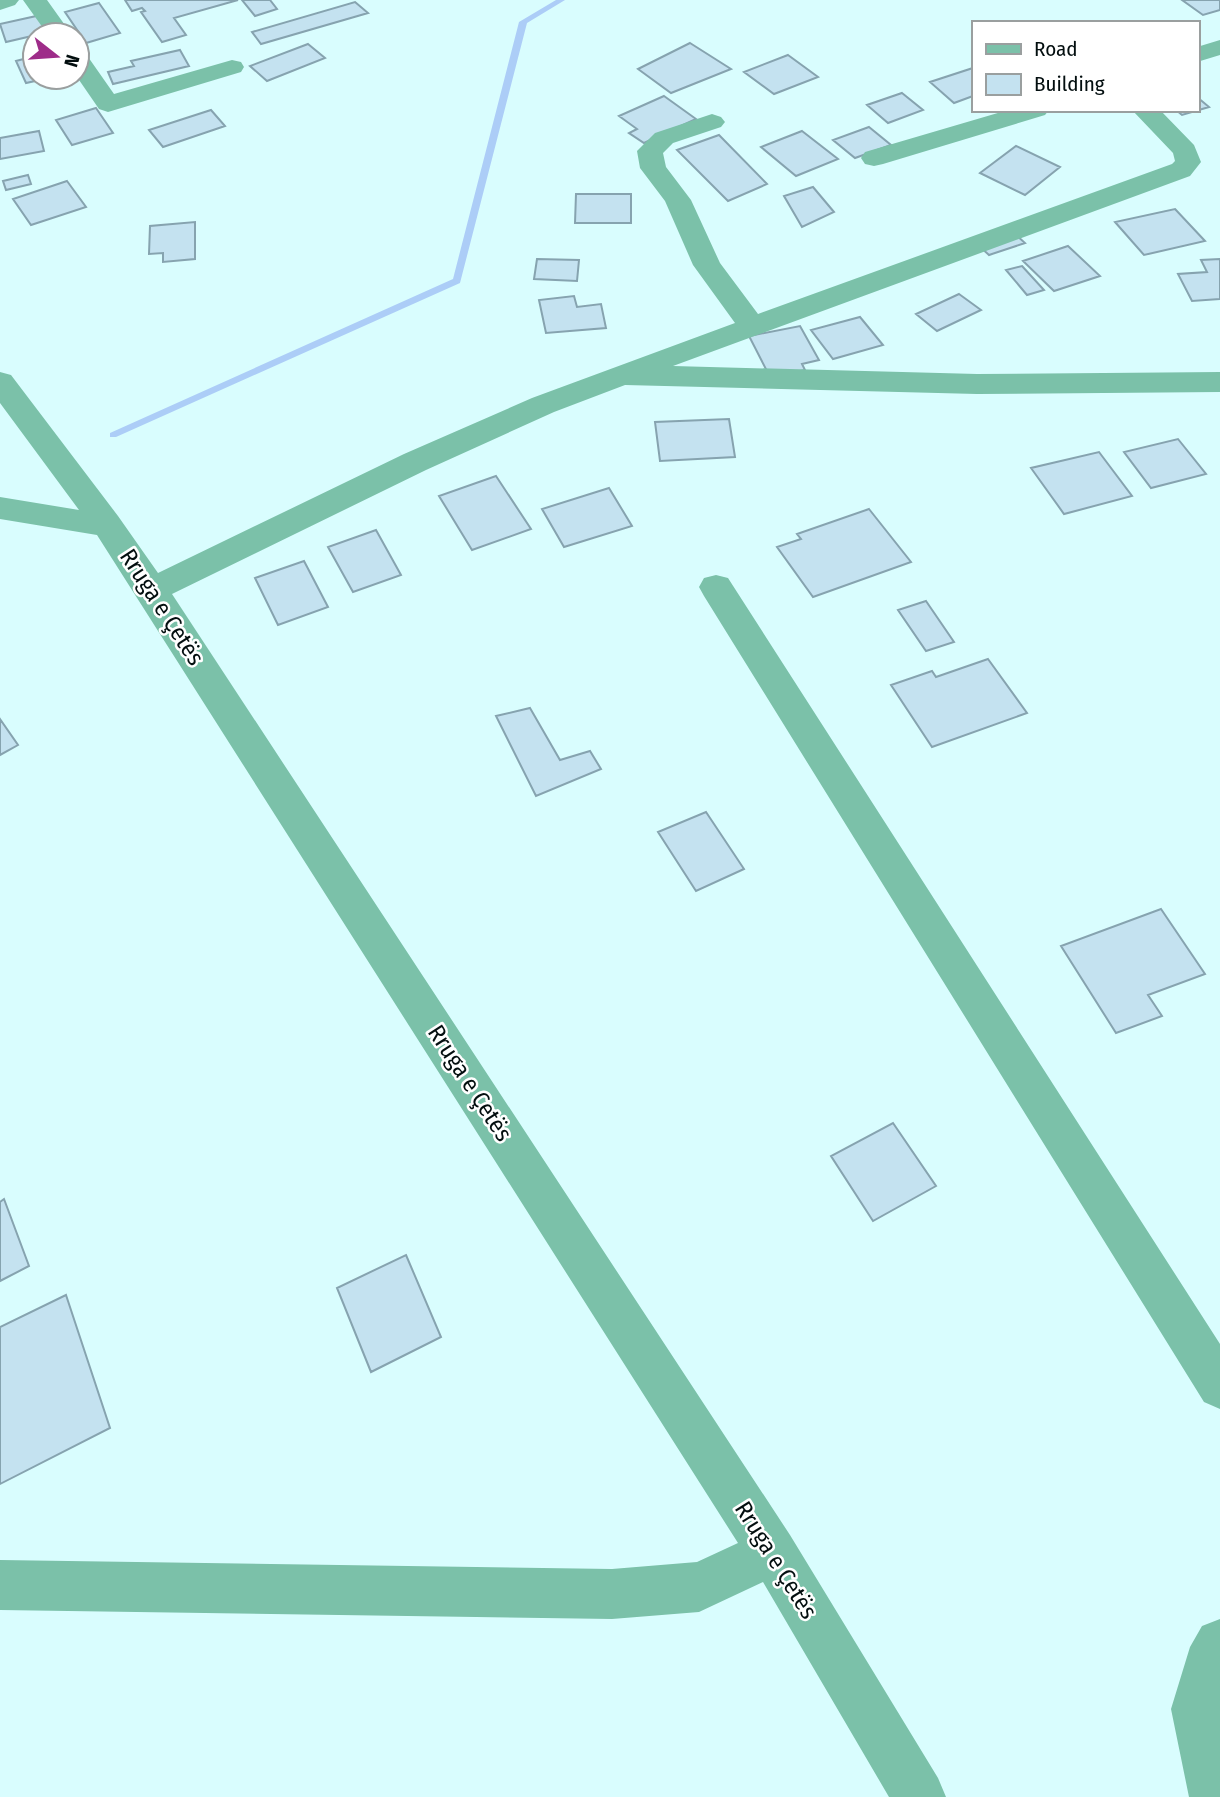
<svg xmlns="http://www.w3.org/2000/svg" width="1220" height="1797" font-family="'Fira Sans Condensed',sans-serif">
	<rect width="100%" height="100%" fill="#d9fdfe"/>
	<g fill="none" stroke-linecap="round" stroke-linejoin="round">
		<!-- stream -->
		<path fill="#accdf7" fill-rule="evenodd" d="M 556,0 L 565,0 L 527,23 L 460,283 L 116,437 L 110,437 L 110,433 L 453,279 L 519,22 Z"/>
	</g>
	<!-- building -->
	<path fill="#c4e2f0" stroke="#86a3af" stroke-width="2" d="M 125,0 L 238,0 L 174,18 L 186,35 L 162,42 L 141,12 L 145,11 L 142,8 L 132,11 Z
		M 242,0 L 270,0 L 277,9 L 255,16 Z
		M 1182,0 L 1220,0 L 1220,10 L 1203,15 Z
		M 355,2 L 368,13 L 261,44 L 252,32 Z
		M 99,3 L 120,33 L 86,43 L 65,12 Z
		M 41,15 L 49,32 L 6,42 L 0,24 Z
		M 690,43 L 731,69 L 671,93 L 638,69 Z
		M 308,44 L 325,58 L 267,81 L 250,66 Z
		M 180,50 L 189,66 L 113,84 L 108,72 L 134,66 L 131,61 Z
		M 788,55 L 818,77 L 774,94 L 744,72 Z
		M 35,56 L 35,77 L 53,77 L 26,83 L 16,61 Z
		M 973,68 L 973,96 L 954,103 L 930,82 Z
		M 902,93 L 923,110 L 888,123 L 867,105 Z
		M 664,96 L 696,119 L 644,143 L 629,133 L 637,129 L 619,116 Z
		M 1197,97 L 1209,107 L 1182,115 L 1176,110 L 1197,110 Z
		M 96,108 L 113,133 L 72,145 L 56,120 Z
		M 211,110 L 225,126 L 163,147 L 149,130 Z
		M 869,127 L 891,145 L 855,158 L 833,140 Z
		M 39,131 L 44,151 L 0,159 L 0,138 Z
		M 802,131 L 838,159 L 796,176 L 761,147 Z
		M 719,135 L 767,184 L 728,201 L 677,150 Z
		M 1016,146 L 1060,167 L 1025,195 L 980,173 Z
		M 28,175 L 31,184 L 6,190 L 3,181 Z
		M 67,181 L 86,207 L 31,225 L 13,199 Z
		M 813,187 L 834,212 L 802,227 L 784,196 Z
		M 576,194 L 631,194 L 631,223 L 575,223 Z
		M 1175,209 L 1205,241 L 1144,255 L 1115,222 Z
		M 195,222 L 195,259 L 163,262 L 163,253 L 149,254 L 150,226 Z
		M 1015,234 L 1025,243 L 989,255 L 979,246 Z
		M 1068,246 L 1100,276 L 1054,291 L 1023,261 Z
		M 537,259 L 579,260 L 577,281 L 534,279 Z
		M 1220,259 L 1220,299 L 1192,301 L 1178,274 L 1207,272 L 1201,260 Z
		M 1022,266 L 1044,290 L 1027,295 L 1006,270 Z
		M 959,294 L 981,310 L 937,331 L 916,314 Z
		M 574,296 L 577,307 L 601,304 L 606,328 L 546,333 L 539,300 Z
		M 860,317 L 883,345 L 833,359 L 811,330 Z
		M 800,326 L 819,360 L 802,364 L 805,370 L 770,377 L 749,336 Z
		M 729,419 L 735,457 L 660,461 L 655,422 Z
		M 1178,439 L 1206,474 L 1151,488 L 1124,452 Z
		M 1099,452 L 1132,496 L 1064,514 L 1031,468 Z
		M 496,476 L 531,529 L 472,550 L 439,496 Z
		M 609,488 L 632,526 L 564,547 L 542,509 Z
		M 869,509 L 911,562 L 813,597 L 777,547 L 801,539 L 797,534 Z
		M 376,530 L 401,575 L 353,592 L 328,547 Z
		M 304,561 L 328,607 L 278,625 L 255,578 Z
		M 926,601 L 954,642 L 926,651 L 898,610 Z
		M 988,659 L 1027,713 L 932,747 L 891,685 L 932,671 L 936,677 Z
		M 530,708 L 560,760 L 590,751 L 601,769 L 536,796 L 496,716 Z
		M 0,719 L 18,745 L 0,755 Z
		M 706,812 L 744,869 L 696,891 L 658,832 Z
		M 1161,909 L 1205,974 L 1148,995 L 1162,1016 L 1116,1033 L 1061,946 Z
		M 893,1123 L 936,1186 L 873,1221 L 831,1156 Z
		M 4,1199 L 29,1266 L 0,1281 L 0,1202 Z
		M 406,1255 L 441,1337 L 371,1372 L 337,1288 Z
		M 66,1295 L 110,1428 L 0,1484 L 0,1327 Z"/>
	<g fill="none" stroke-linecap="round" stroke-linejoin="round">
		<!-- minor -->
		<path fill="#7bc1a9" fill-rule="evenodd" d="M 0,0 L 19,0 L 15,5 L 0,10 Z
			M 23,0 L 47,0 L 72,35 L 48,35 Z
			M 1220,40 L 1220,55 L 1197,62 L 1197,47 Z
			M 77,52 L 86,54 L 114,94 L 232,60 L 241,62 L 244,67 L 241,72 L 108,112 L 99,109 L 77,77 Z
			M 1008,110 L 1049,110 L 1045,115 L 883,164 L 874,166 L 865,164 L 861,158 L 865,152 Z
			M 1132,110 L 1160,110 L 1194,145 L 1201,162 L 1190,176 L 673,366 L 977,374 L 1220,372 L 1220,392 L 977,394 L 625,385 L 554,412 L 426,470 L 172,594 L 790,1535 L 938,1778 L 946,1797 L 889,1797 L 763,1582 L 699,1612 L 612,1619 L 0,1610 L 0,1560 L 612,1569 L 697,1562 L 738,1543 L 97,535 L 0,519 L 0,497 L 79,510 L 0,403 L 0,372 L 11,375 L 118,516 L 158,573 L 404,454 L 532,398 L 735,323 L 693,265 L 665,201 L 640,168 L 637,151 L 655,133 L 712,114 L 721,117 L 725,122 L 721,127 L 673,143 L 663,153 L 666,167 L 691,200 L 720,263 L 758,314 L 1172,164 L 1175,161 L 1173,153 Z
			M 716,575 L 728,578 L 1220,1344 L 1220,1409 L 1204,1402 L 704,596 L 699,587 L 704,578 Z
			M 1220,1619 L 1220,1797 L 1189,1797 L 1171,1709 L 1190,1647 L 1202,1626 Z"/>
	</g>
	<g text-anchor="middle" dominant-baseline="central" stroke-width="5" stroke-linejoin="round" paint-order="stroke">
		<!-- street labels -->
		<g font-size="24" fill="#030e0f" stroke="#fff">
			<text transform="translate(162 607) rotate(57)">Rruga e Çetës</text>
			<text transform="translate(470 1083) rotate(57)">Rruga e Çetës</text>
			<text transform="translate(776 1560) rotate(58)">Rruga e Çetës</text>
		</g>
	</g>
	<!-- legend -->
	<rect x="972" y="21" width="228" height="91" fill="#ffffff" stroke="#9a9f9f" stroke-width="2"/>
	<rect x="986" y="44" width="35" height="10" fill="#7bc1a9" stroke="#9a9f9f" stroke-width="2"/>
	<text x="1034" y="56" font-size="21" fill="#030e0f">Road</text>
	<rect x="986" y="74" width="35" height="21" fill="#c4e2f0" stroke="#9a9f9f" stroke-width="2"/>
	<text x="1034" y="91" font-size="21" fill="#030e0f">Building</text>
	<!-- north arrow -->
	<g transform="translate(56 56) rotate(107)"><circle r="33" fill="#ffffff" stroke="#9a9f9f" stroke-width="2"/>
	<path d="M0-5L12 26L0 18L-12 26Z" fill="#9e2c89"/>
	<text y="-10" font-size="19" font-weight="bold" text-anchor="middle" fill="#030e0f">N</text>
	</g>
</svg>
